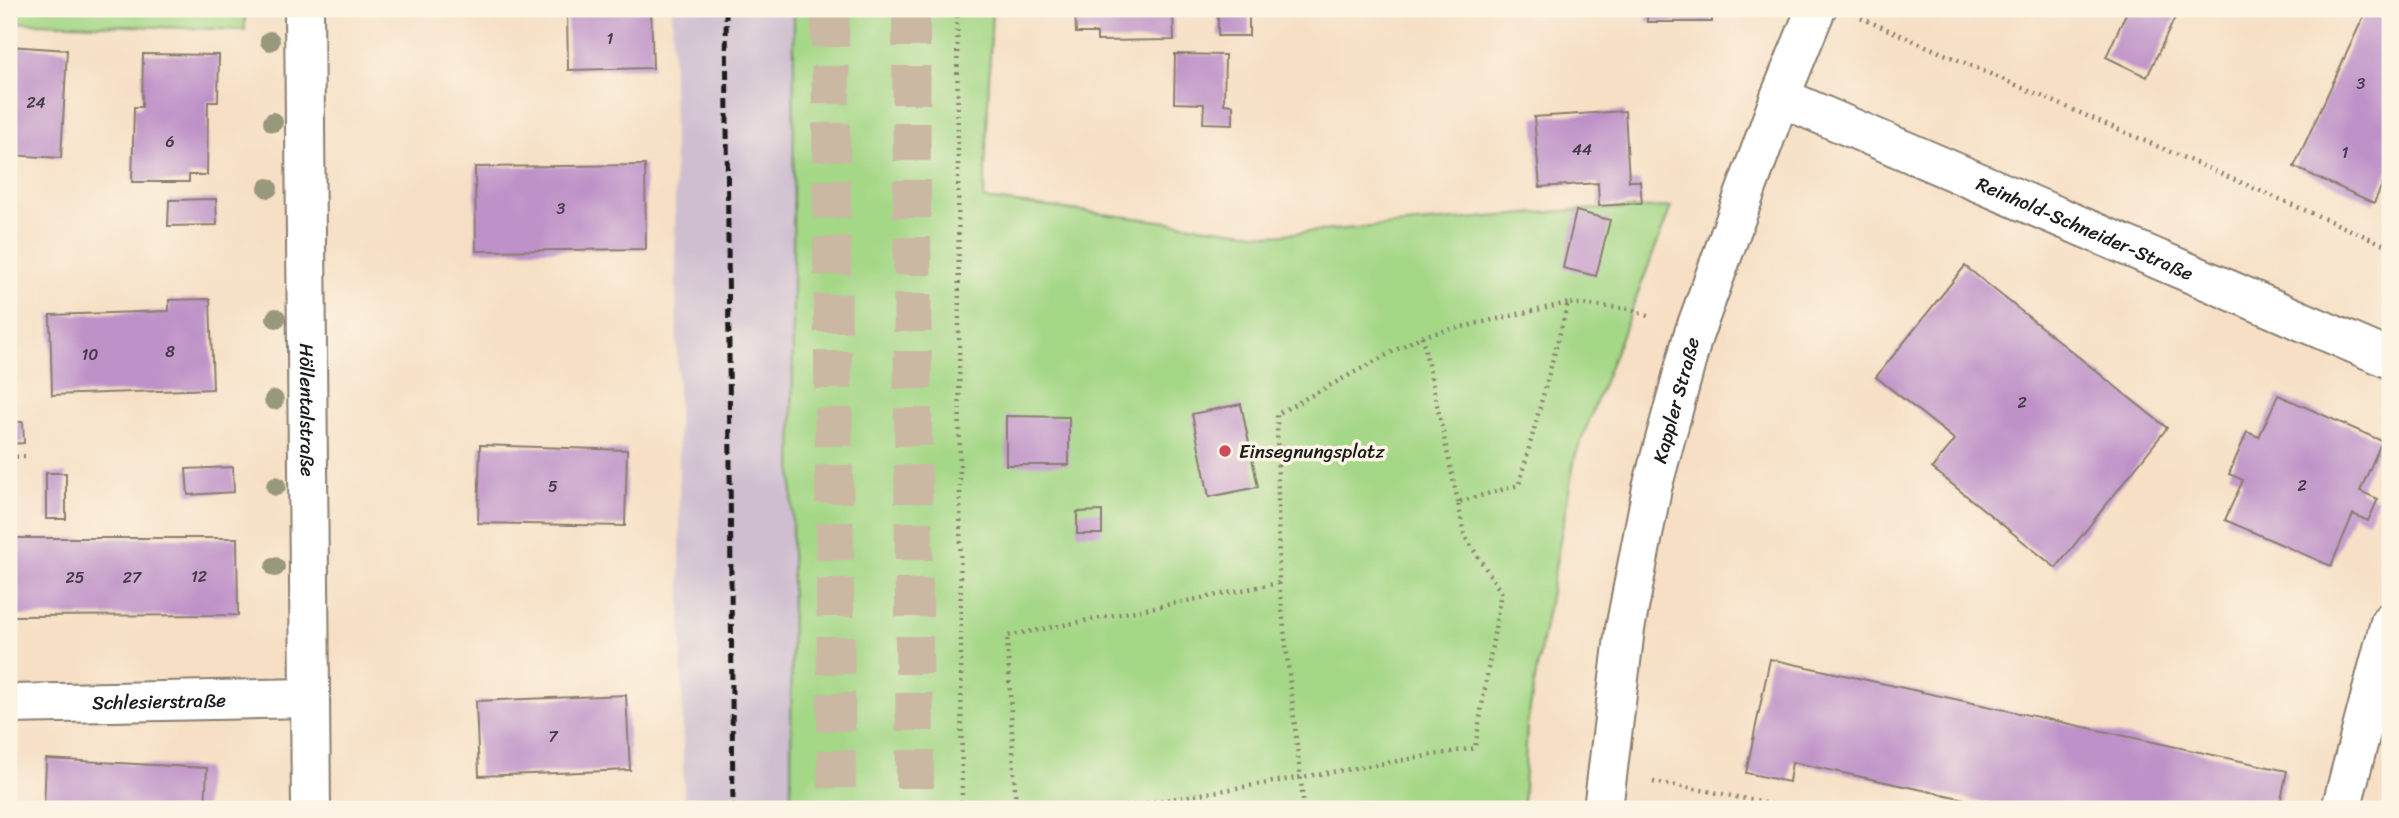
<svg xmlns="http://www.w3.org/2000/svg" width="2399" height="818" font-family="Sriracha,sans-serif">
	<rect width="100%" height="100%" fill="#fcf5e5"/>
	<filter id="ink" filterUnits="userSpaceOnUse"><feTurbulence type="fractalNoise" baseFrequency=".0143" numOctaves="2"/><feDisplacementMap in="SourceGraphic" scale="14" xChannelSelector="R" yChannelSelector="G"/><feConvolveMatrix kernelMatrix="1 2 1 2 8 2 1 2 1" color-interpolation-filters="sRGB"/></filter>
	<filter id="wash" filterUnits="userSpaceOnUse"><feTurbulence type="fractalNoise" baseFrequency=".00686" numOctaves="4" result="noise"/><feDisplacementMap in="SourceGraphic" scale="28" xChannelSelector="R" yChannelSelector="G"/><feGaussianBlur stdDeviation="1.57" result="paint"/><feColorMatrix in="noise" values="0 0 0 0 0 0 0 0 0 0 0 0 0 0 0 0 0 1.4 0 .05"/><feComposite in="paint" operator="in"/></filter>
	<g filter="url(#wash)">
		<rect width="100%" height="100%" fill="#f6dfc4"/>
		<!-- industrial -->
		<path fill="#cebed0" d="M 672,9 L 794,9 L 790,809 L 684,809 Z"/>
		<!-- green -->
		<path fill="#a4d786" stroke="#607a51" stroke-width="2" d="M 9,9 L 245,9 L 245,30 L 9,22 Z
			M 794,9 L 992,9 L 984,199 L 1272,235 L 1576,210 L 1671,207 L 1575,457 L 1527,725 L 1523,809 L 791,809 Z"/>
		<g id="blocks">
			<!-- building -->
			<path fill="#be92c8" d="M 567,9 L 651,9 L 653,68 L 568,70 Z
				M 1075,9 L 1173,9 L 1174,40 L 1097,41 L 1097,33 L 1076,33 Z
				M 1218,9 L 1249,9 L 1249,36 L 1218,36 Z
				M 1647,9 L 1712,9 L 1712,22 L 1647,22 Z
				M 2128,9 L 2179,9 L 2147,77 L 2106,57 Z
				M 2367,9 L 2390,9 L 2390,167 L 2374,203 L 2294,167 Z
				M 9,46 L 67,50 L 61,158 L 9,155 Z
				M 143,54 L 219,55 L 218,102 L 208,102 L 207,175 L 189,175 L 189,182 L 132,182 L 134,107 L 142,107 Z
				M 1175,54 L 1225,55 L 1224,104 L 1233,105 L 1233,124 L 1203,123 L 1204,104 L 1174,103 Z
				M 1625,111 L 1629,181 L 1640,181 L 1642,203 L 1599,206 L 1598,183 L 1540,187 L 1534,117 Z
				M 645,165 L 646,249 L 476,251 L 475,167 Z
				M 216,199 L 217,225 L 168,226 L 169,200 Z
				M 1576,211 L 1610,220 L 1596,276 L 1563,268 Z
				M 1965,266 L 2167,428 L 2056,568 L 1932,468 L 1955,440 L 1876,377 Z
				M 210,299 L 213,389 L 52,395 L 50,315 L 169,311 L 169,300 Z
				M 2278,395 L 2382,441 L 2360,491 L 2378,499 L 2368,521 L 2353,514 L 2331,566 L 2225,520 L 2243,480 L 2229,474 L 2247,432 L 2259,437 Z
				M 1241,404 L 1258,487 L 1209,497 L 1192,414 Z
				M 1006,416 L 1069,417 L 1069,465 L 1006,465 Z
				M 9,422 L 23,422 L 24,443 L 9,444 Z
				M 480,445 L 627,450 L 625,526 L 478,523 Z
				M 233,467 L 234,492 L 188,495 L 186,469 Z
				M 46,473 L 66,473 L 66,519 L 46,519 Z
				M 1102,511 L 1102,534 L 1077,534 L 1077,512 Z
				M 9,538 L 237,538 L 238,615 L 9,616 Z
				M 1770,659 L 2287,771 L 2279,809 L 2011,809 L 1792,762 L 1789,782 L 1746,773 Z
				M 626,695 L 630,770 L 479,776 L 476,701 Z
				M 46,759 L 207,768 L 205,809 L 44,809 Z"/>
		</g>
	</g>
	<g filter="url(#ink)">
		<use href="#blocks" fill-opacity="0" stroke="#897e70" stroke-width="2"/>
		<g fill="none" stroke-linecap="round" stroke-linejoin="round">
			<!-- trunk-tunnel -->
			<path stroke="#cab8a2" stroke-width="38" stroke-dasharray="38 19" stroke-linecap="butt" d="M 830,9 L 837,809
				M 911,9 L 915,809"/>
			<!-- minor casing -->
			<g stroke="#897e70" stroke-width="42">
				<g id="minor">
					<path id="s1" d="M 304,9 L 311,809"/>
					<path id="s2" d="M 1780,97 L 2390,359"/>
					<path id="s3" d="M 9,704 L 309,698"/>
					<path d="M 2341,809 L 2390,622"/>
				</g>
			</g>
			<!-- tertiary casing -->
			<g stroke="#897e70" stroke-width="42">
				<g id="tertiary">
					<path id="s4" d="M 1603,809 L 1625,629 L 1652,488 L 1693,336 L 1780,97 L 1816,9"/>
				</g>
			</g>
			<!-- path -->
			<path stroke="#897e70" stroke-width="4.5" stroke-dasharray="2 5" stroke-linecap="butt" d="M 957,9 L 962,809
				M 1861,18 L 2390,247
				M 2382,303 L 2390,285
				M 1422,336 L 1458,502
				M 9,457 L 30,456
				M 1279,583 L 1304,809
				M 1653,782 L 1713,792 L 1793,809
				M 1016,809 L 1007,636 L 1279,583 L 1277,414 L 1422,336 L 1568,303
				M 1112,809 L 1475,748 L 1501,592 L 1464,535 L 1458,502 L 1519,485 L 1568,303 L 1631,309 L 1650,317"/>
			<!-- minor -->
			<use href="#minor" stroke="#fff" stroke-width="38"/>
			<!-- tertiary -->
			<use href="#tertiary" stroke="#fff" stroke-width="38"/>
			<!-- rail -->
			<path stroke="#1c1c1c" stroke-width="5" stroke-dasharray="10 5" stroke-linecap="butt" d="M 726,9 L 733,809"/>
		</g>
		<!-- trees -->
		<g fill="#98987c">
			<circle cx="270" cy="41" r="10"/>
			<circle cx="273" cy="122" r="10"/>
			<circle cx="268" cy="188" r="10"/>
			<circle cx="276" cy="318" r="10"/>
			<circle cx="274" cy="400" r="10"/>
			<circle cx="276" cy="486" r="10"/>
			<circle cx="275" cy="567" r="10"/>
		</g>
	</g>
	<!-- markers -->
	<circle fill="#d1495b" stroke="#fcf5e5" stroke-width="2.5" cx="1225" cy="451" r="7"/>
	<g text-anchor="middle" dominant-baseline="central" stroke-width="7" stroke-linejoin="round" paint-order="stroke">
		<!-- number labels -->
		<g font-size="16" fill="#443a47">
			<text x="610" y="38">1</text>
			<text x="2361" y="83">3</text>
			<text x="36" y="102">24</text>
			<text x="170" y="141">6</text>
			<text x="1582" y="149">44</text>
			<text x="2345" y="152">1</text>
			<text x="561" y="208">3</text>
			<text x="170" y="351">8</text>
			<text x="90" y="354">10</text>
			<text x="2022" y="402">2</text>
			<text x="2302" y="485">2</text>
			<text x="553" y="486">5</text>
			<text x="199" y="576">12</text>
			<text x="75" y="577">25</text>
			<text x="132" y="577">27</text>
			<text x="553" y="736">7</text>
		</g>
		<!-- street labels -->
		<g font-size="19" fill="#1c1c1c" stroke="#fcf5e5">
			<text stroke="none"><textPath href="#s2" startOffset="332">Reinhold-Schneider-Straße</textPath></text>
			<text stroke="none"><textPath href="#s4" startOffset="416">Kappler Straße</textPath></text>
			<text stroke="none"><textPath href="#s1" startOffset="401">Höllentalstraße</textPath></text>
			<text stroke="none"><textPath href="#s3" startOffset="150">Schlesierstraße</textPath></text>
		</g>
		<!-- poi labels -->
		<g font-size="19" fill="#1c1c1c" stroke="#fcf5e5" text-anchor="start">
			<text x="1239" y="451">Einsegnungsplatz</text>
		</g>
	</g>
	<!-- margin -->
	<rect width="2399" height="818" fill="none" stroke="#fcf5e5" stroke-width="35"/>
</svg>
